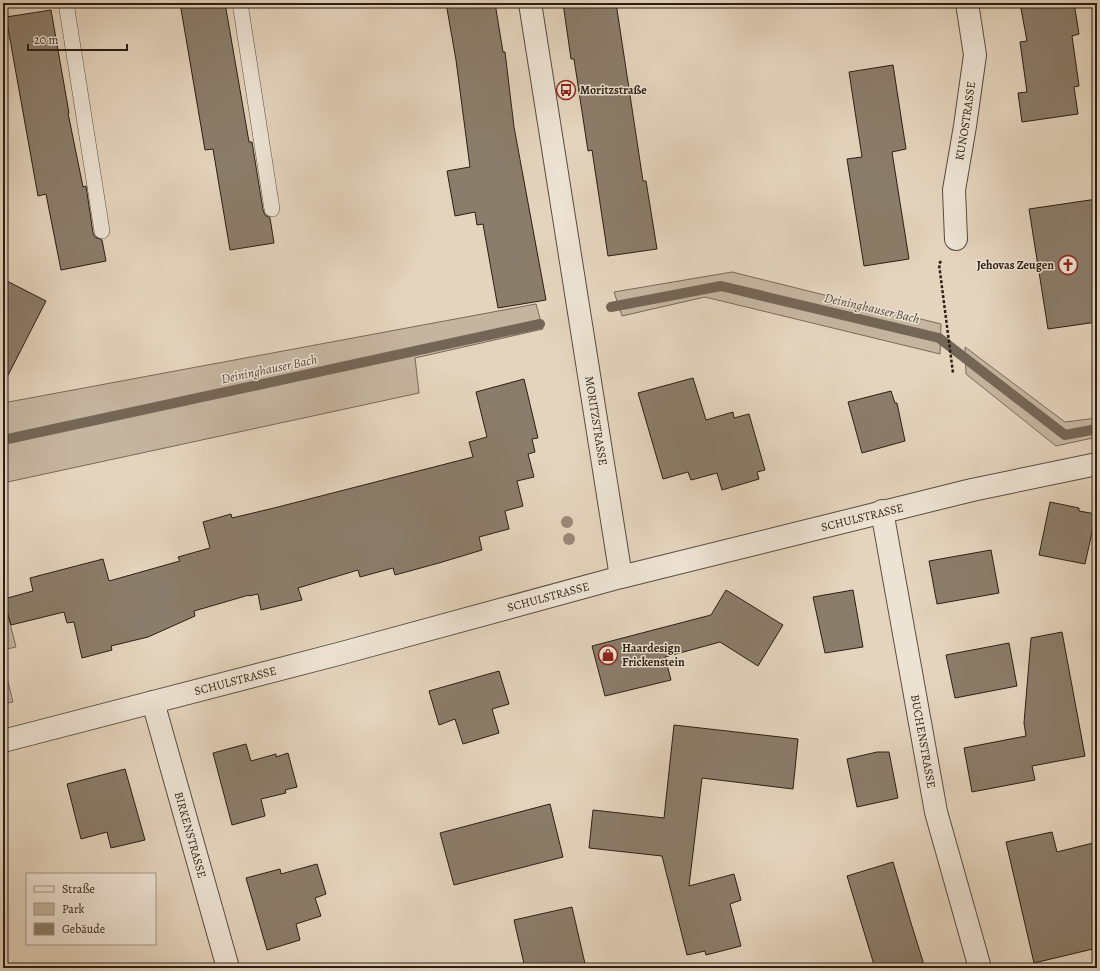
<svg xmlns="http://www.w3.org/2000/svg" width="1100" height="971" font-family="Alegreya,serif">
	<rect width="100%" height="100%" fill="#e4d4bd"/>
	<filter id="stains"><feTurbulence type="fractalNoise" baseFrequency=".005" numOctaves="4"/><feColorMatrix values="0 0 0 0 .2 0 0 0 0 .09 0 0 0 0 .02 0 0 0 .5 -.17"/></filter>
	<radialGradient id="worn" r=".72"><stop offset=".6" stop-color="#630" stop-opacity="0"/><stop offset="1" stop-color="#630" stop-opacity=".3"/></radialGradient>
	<!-- green -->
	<path fill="#c5b5a0" stroke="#786a59" d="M 732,272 L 941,324 L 940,354 L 705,297 L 622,316 L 614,292 Z
		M 536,304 L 543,329 L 415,358 L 419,393 L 3,483 L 3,403 Z
		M 965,347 L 1065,422 L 1097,418 L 1097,437 L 1056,446 L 966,374 Z
		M 3,596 L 16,647 L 3,650 Z
		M 3,662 L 13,702 L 3,704 Z"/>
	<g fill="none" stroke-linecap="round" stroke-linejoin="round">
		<!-- stream -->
		<path stroke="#746656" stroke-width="10" d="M 611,307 L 721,286 L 939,338 L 1065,435 L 1097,429
			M 3,440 L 540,324"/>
	</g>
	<!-- building -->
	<path fill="#8b7d6b" stroke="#2b1f12" d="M 180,3 L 225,3 L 249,142 L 252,142 L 263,210 L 265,215 L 270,218 L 274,243 L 230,250 L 213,149 L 205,150 Z
		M 446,3 L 495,3 L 503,52 L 505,52 L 514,127 L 546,300 L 498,308 L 483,224 L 477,225 L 475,212 L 455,216 L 447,171 L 470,167 L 456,60 Z
		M 563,3 L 616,3 L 643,181 L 646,181 L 657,249 L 608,256 L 592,150 L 588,151 L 574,59 L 571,59 Z
		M 1020,3 L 1074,3 L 1079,34 L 1072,36 L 1079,86 L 1074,87 L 1078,114 L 1022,122 L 1018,93 L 1027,92 L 1020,42 L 1027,41 Z
		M 51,10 L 69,113 L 68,113 L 83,187 L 86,186 L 93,233 L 95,237 L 102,240 L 106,261 L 61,270 L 46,194 L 38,196 L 6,17 Z
		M 893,65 L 906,149 L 892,152 L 909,259 L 864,266 L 847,159 L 862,157 L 849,72 Z
		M 1097,199 L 1097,322 L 1048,329 L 1029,209 Z
		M 3,279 L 46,301 L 3,385 Z
		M 693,378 L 706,420 L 733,412 L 734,418 L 749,414 L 765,470 L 757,472 L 759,479 L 722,490 L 717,473 L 691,480 L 688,472 L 663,479 L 638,393 Z
		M 524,379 L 538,438 L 532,439 L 535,452 L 528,454 L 534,477 L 517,481 L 523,506 L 505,511 L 509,529 L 479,537 L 482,550 L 439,563 L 395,575 L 393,568 L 360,577 L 358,570 L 298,588 L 302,600 L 261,610 L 258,594 L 249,596 L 249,595 L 194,611 L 195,616 L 148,637 L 111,646 L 112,650 L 82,658 L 74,622 L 67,623 L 64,612 L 11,625 L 4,599 L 33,591 L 30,578 L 103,559 L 109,581 L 180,561 L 178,557 L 210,548 L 203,522 L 231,514 L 232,518 L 274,508 L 473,457 L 469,442 L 487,437 L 476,392 Z
		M 891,391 L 895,403 L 897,403 L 905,441 L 862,453 L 848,402 Z
		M 1050,502 L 1079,508 L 1079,511 L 1096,514 L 1085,564 L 1039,555 Z
		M 991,550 L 999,593 L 937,604 L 929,561 Z
		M 726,590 L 783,625 L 758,666 L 720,642 L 665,657 L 671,680 L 605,696 L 592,646 L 711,615 Z
		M 853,590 L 863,647 L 825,653 L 813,597 Z
		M 1062,632 L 1085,756 L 1032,766 L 1035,780 L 972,792 L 964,748 L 1026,736 L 1024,723 L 1031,638 Z
		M 1009,643 L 1017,686 L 955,698 L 946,655 Z
		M 499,671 L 509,704 L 492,709 L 499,733 L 463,744 L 455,719 L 439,725 L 429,691 Z
		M 674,725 L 798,739 L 793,789 L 702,778 L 689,886 L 734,874 L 741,900 L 730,904 L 741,946 L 706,955 L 705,951 L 687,955 L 662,856 L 589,848 L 593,810 L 664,818 Z
		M 246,744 L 251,761 L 276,754 L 276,757 L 288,753 L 297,787 L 285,790 L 286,793 L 261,799 L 265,816 L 232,825 L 213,753 Z
		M 877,752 L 889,752 L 898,798 L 857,807 L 847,759 Z
		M 125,769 L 145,840 L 111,848 L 107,832 L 81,839 L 67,784 Z
		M 550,804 L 563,857 L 454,885 L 440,833 Z
		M 1052,832 L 1057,852 L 1097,842 L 1097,948 L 1034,963 L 1006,842 Z
		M 893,862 L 911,923 L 925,968 L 875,968 L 847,876 Z
		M 317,864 L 326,894 L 315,898 L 321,916 L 296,924 L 300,940 L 267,950 L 246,878 L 280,869 L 281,874 Z
		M 572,907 L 586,968 L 525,968 L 514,920 Z"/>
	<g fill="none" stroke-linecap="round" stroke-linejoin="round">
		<!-- service casing -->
		<g stroke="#594c3d" stroke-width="16">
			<path id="service" d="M 66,3 L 102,231
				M 240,3 L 272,209"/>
		</g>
		<!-- minor casing -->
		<g stroke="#594c3d" stroke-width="24">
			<g id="minor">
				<path id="s1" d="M 530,3 L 621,577"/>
				<path id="s2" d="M 956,239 L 954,190 L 965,126 L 975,55 L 967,3"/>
				<path id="s3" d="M 882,511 L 936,812 L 980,968"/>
				<path id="s4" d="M 153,702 L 228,968"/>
				<path id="s5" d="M 3,741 L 342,653 L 621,577 L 972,490 L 1097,464"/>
			</g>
		</g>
		<!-- path -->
		<path stroke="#2b1f12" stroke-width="2.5" stroke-dasharray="3 2" stroke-linecap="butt" d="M 941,261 L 939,264 L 953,373"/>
		<!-- service -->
		<use href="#service" stroke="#ede3d4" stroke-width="15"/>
		<!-- minor -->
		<use href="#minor" stroke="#ede3d4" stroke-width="22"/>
	</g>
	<!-- trees -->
	<g fill="#988977">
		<circle cx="567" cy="522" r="6"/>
		<circle cx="569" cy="539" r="6"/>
	</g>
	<!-- icons -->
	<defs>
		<g id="bus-ring" transform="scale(1)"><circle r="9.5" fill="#ede3d4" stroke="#8f2418" stroke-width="1.5"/><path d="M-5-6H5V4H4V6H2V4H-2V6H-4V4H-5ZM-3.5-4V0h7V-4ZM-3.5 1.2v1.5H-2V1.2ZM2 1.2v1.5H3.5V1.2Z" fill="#8f2418"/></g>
		<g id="church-ring" transform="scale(1)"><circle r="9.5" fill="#ede3d4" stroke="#8f2418" stroke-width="1.5"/><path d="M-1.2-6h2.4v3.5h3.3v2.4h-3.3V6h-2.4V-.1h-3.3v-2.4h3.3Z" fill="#8f2418"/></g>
		<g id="shop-ring" transform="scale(1)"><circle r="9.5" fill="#ede3d4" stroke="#8f2418" stroke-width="1.5"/><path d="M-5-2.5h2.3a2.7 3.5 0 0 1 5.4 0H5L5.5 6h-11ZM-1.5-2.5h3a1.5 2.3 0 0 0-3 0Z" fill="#8f2418"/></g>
	</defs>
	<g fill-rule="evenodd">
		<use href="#bus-ring" x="566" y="90"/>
		<use href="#church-ring" x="1068" y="265"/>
		<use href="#shop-ring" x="608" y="655"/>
	</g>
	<g text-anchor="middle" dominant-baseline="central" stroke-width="3" stroke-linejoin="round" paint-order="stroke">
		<!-- poi labels -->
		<g font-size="12" font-weight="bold" fill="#2b1f12" stroke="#ede3d4" text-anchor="start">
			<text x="580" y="90">Moritzstraße</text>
			<text x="1054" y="265" text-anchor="end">Jehovas Zeugen</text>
			<text x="622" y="648">Haardesign<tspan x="622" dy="14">Frickenstein</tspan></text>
		</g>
		<!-- street labels -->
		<g font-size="12" fill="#2b1f12" stroke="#ede3d4">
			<text stroke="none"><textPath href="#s2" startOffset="119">KUNOSTRASSE</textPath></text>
			<text stroke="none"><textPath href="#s1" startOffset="423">MORITZSTRASSE</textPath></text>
			<text stroke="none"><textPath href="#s5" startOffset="888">SCHULSTRASSE</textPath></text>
			<text stroke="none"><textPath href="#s5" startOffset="564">SCHULSTRASSE</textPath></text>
			<text stroke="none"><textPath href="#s5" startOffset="240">SCHULSTRASSE</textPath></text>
			<text stroke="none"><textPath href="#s3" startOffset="234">BUCHENSTRASSE</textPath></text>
			<text stroke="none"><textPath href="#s4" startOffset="138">BIRKENSTRASSE</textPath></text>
		</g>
		<!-- water labels -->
		<g font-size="13" font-style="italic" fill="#56493a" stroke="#ede3d4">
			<text transform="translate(872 308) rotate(13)">Deininghauser Bach</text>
			<text transform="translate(269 369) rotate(-12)">Deininghauser Bach</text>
		</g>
	</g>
	<!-- margin -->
	<rect width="1100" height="971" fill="none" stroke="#e4d4bd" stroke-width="16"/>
	<rect x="4" y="4" width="1092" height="963" fill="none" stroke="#2b1f12" stroke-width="2"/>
	<rect x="8" y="8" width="1084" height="955" fill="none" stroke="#2b1f12"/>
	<!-- legend -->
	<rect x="26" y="873" width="130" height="72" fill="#ede3d4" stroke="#9f9586"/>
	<rect x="34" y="886" width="20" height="6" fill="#ede3d4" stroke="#9f9586"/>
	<text x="62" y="893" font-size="12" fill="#2b1f12">Straße</text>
	<rect x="34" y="903" width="20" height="12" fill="#c5b5a0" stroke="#9f9586"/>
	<text x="62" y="913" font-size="12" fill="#2b1f12">Park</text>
	<rect x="34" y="923" width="20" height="12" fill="#8b7d6b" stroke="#9f9586"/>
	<text x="62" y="933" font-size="12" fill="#2b1f12">Gebäude</text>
	<!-- scale -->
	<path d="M28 44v6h99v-6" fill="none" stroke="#2b1f12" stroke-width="2"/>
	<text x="34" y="44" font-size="12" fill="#2b1f12" stroke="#ede3d4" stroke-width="3" paint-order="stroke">20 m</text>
	<rect width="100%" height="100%" filter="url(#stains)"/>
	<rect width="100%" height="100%" fill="url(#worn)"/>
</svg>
